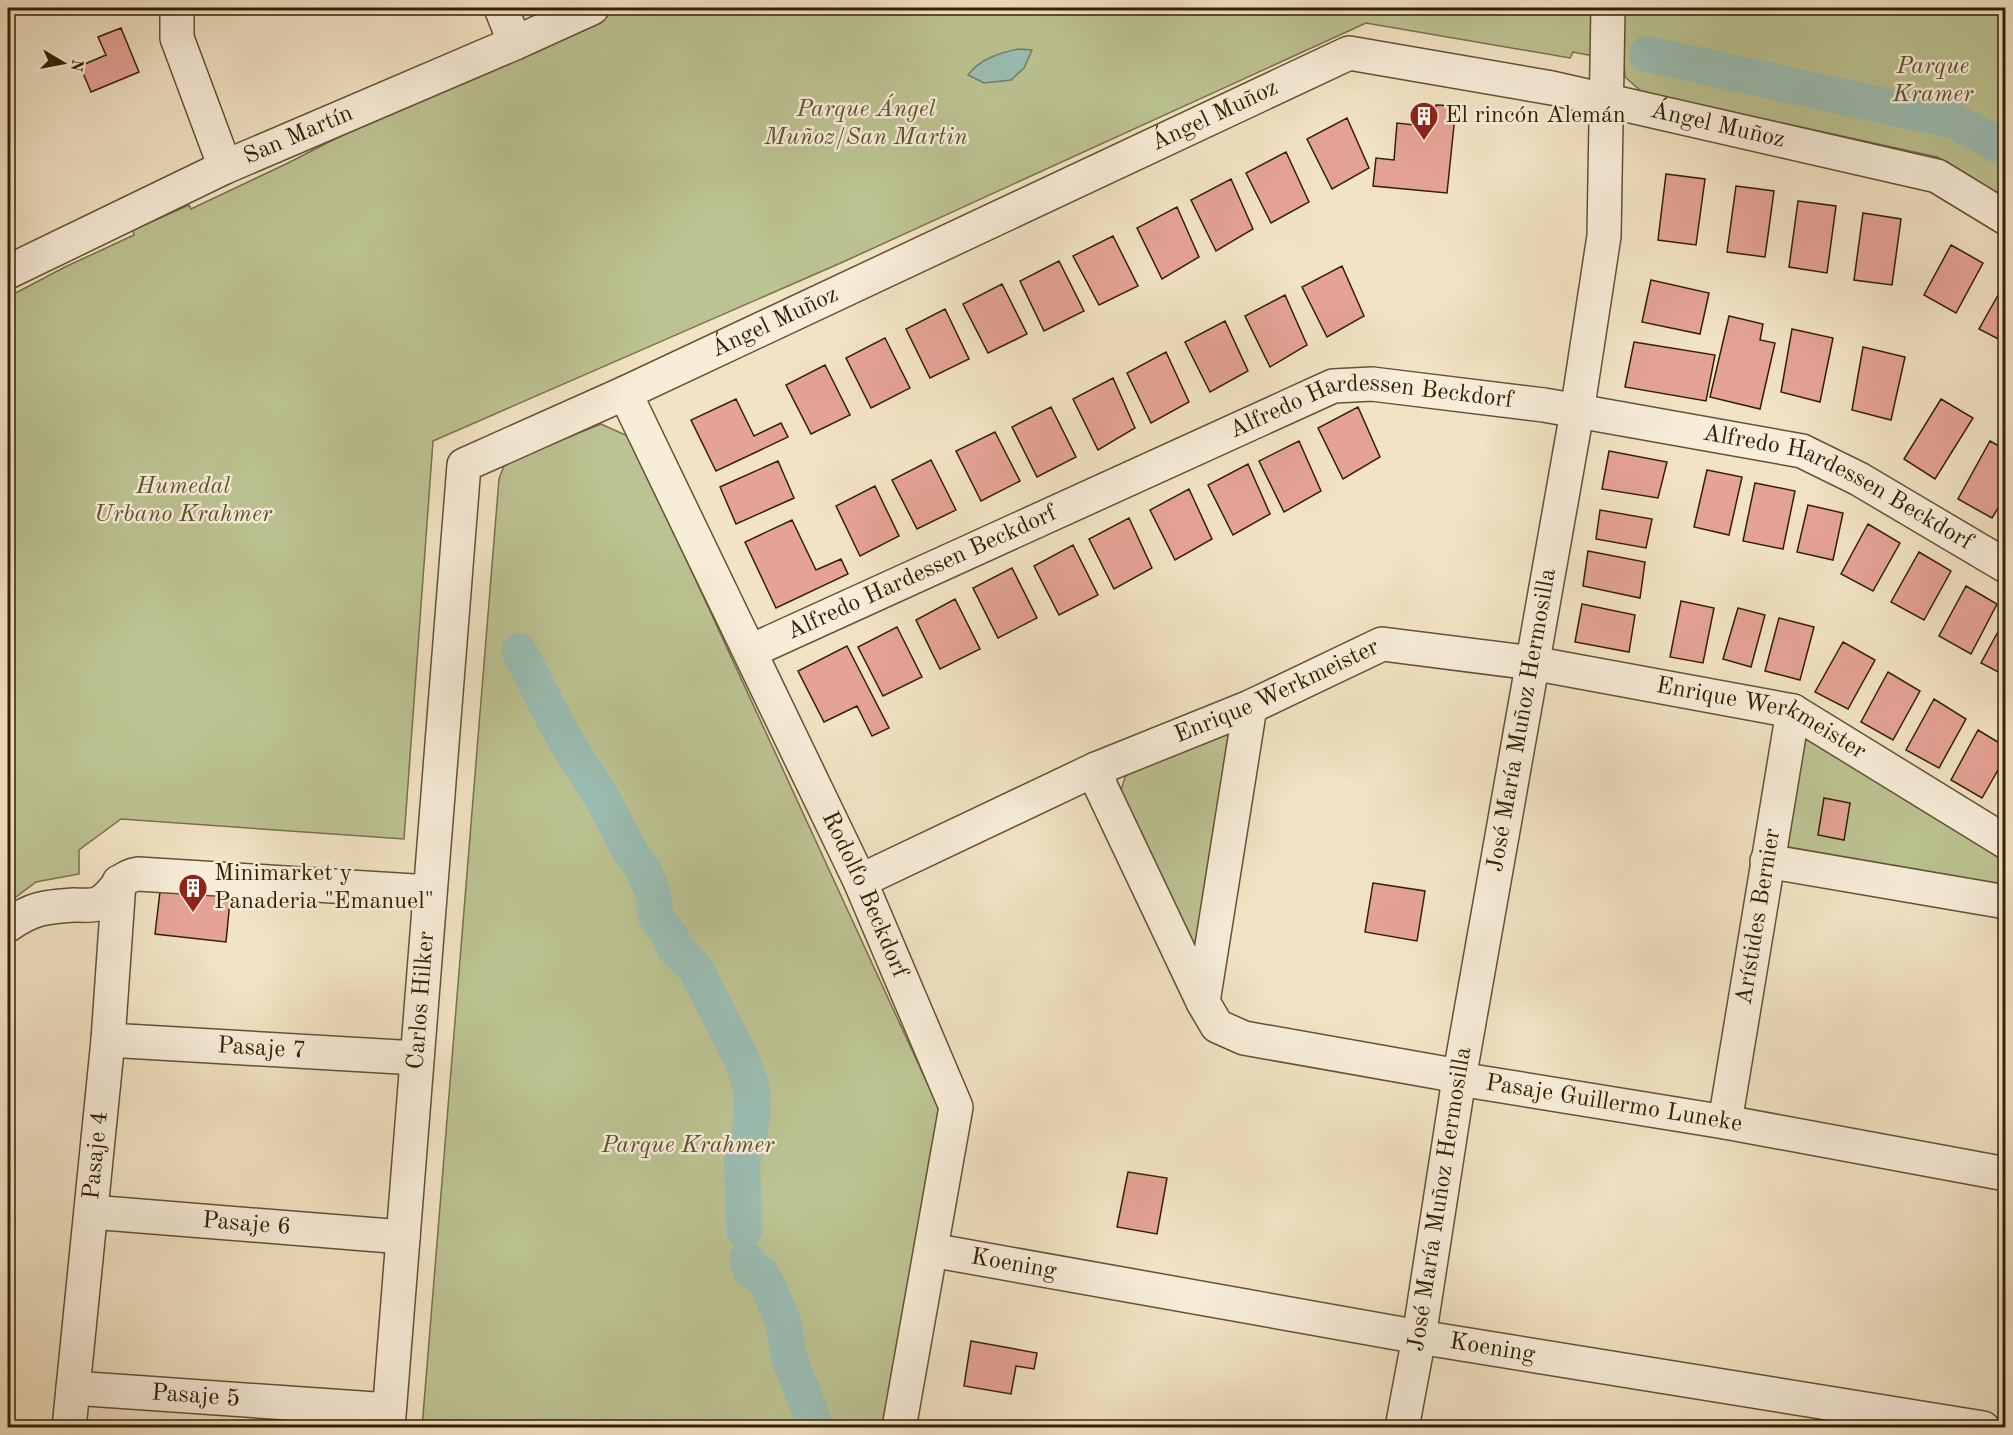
<svg xmlns="http://www.w3.org/2000/svg" width="2013" height="1435" font-family="'Old Standard TT',serif">
	<rect width="100%" height="100%" fill="#f2e3c4"/>
	<filter id="stains"><feTurbulence type="fractalNoise" baseFrequency=".00333" numOctaves="4"/><feColorMatrix values="0 0 0 0 .2 0 0 0 0 .09 0 0 0 0 .02 0 0 0 .5 -.17"/></filter>
	<radialGradient id="worn" r=".72"><stop offset=".6" stop-color="#630" stop-opacity="0"/><stop offset="1" stop-color="#630" stop-opacity=".3"/></radialGradient>
	<!-- green -->
	<path fill="#bcc392" stroke="#78724a" stroke-width="1.5" d="M 621,8 L 2005,8 L 2005,198 L 1937,157 L 1642,92 L 1625,77 L 1624,62 L 1573,52 L 1570,58 L 1366,23 L 843,262 L 433,441 L 404,839 L 121,819 L 79,850 L 79,874 L 36,882 L 8,903 L 8,297 L 65,267 L 134,235 L 133,230 L 189,205 L 191,209 L 288,163 L 374,119 Z
		M 601,424 L 630,437 L 940,1111 L 886,1427 L 422,1428 L 499,479 L 505,463 Z
		M 1234,730 L 1201,947 L 1190,951 L 1121,790 L 1129,766 Z
		M 1812,737 L 2005,855 L 2005,893 L 1794,855 L 1782,839 L 1795,747 Z"/>
	<!-- water -->
	<path fill="#9bbeb3" stroke="#727f6d" stroke-width="1.5" d="M 1018,49 L 1032,50 L 1024,68 L 1011,80 L 984,83 L 968,75 C 980,59 999,53 1018,49 Z"/>
	<g fill="none" stroke-linecap="round" stroke-linejoin="round">
		<!-- canal -->
		<path stroke="#9bbeb3" stroke-width="36" d="M 1647,54 L 1954,121 L 2006,149
			M 519,651 L 561,733 L 606,805 L 628,848 L 643,869 L 653,893 L 655,914 L 671,938 L 674,947 L 695,968 L 741,1058 L 752,1088 L 752,1120 L 742,1162 L 744,1230
			M 747,1259 L 751,1271 L 761,1274 L 771,1292 L 784,1325 L 789,1357 L 816,1428"/>
	</g>
	<!-- building -->
	<path fill="#e5a396" stroke="#342003" stroke-width="1.5" d="M 121,28 L 139,72 L 91,92 L 80,66 L 106,55 L 98,37 Z
		M 1436,105 L 1456,106 L 1447,193 L 1373,186 L 1376,158 L 1394,160 L 1397,123 L 1433,127 Z
		M 1347,118 L 1369,168 L 1332,189 L 1307,139 Z
		M 1286,152 L 1309,202 L 1271,223 L 1246,173 Z
		M 1666,174 L 1705,179 L 1696,245 L 1658,240 Z
		M 1231,179 L 1253,229 L 1216,251 L 1191,200 Z
		M 1736,186 L 1774,191 L 1765,257 L 1727,252 Z
		M 1798,201 L 1836,206 L 1827,273 L 1789,267 Z
		M 1177,207 L 1199,257 L 1162,279 L 1137,228 Z
		M 1863,213 L 1901,219 L 1892,285 L 1854,280 Z
		M 1113,236 L 1138,286 L 1099,305 L 1073,256 Z
		M 1951,245 L 1983,263 L 1956,313 L 1924,295 Z
		M 1059,261 L 1084,311 L 1044,331 L 1020,281 Z
		M 1342,266 L 1364,316 L 1327,337 L 1302,287 Z
		M 1651,280 L 1709,293 L 1700,334 L 1642,322 Z
		M 2006,281 L 2006,343 L 1979,329 Z
		M 1002,284 L 1027,334 L 988,353 L 963,304 Z
		M 1285,295 L 1307,345 L 1270,367 L 1245,316 Z
		M 945,309 L 969,359 L 930,378 L 906,329 Z
		M 1729,316 L 1763,324 L 1760,340 L 1775,343 L 1760,409 L 1710,397 Z
		M 1225,321 L 1248,371 L 1210,392 L 1185,342 Z
		M 1792,329 L 1833,338 L 1820,402 L 1781,392 Z
		M 885,338 L 910,388 L 871,408 L 846,358 Z
		M 1634,342 L 1715,355 L 1706,401 L 1625,387 Z
		M 1863,347 L 1905,357 L 1891,420 L 1852,410 Z
		M 1166,352 L 1189,402 L 1151,423 L 1127,373 Z
		M 825,365 L 850,415 L 811,434 L 786,385 Z
		M 1113,378 L 1135,428 L 1098,450 L 1073,399 Z
		M 736,399 L 754,436 L 781,423 L 788,437 L 716,471 L 691,420 Z
		M 1941,399 L 1973,418 L 1935,479 L 1904,459 Z
		M 1051,407 L 1076,457 L 1037,477 L 1012,427 Z
		M 1358,407 L 1380,457 L 1343,479 L 1318,428 Z
		M 995,432 L 1020,481 L 981,501 L 956,451 Z
		M 1299,441 L 1321,491 L 1284,512 L 1259,461 Z
		M 1990,441 L 2006,450 L 2006,495 L 1992,518 L 1958,499 Z
		M 1609,451 L 1667,462 L 1658,498 L 1602,489 Z
		M 931,460 L 956,510 L 917,529 L 892,480 Z
		M 778,461 L 794,498 L 736,524 L 720,487 Z
		M 1248,464 L 1270,514 L 1233,535 L 1208,485 Z
		M 1707,470 L 1742,477 L 1729,535 L 1694,527 Z
		M 1755,483 L 1795,491 L 1783,549 L 1743,541 Z
		M 875,486 L 899,536 L 860,556 L 836,506 Z
		M 1189,489 L 1212,539 L 1175,560 L 1150,510 Z
		M 1808,505 L 1843,513 L 1833,560 L 1797,552 Z
		M 1600,510 L 1652,519 L 1646,548 L 1596,539 Z
		M 1129,518 L 1152,568 L 1114,589 L 1089,539 Z
		M 792,520 L 816,570 L 841,559 L 848,574 L 776,608 L 745,542 Z
		M 1868,524 L 1900,543 L 1873,591 L 1841,574 Z
		M 1073,545 L 1098,595 L 1059,615 L 1034,566 Z
		M 1588,551 L 1645,562 L 1640,598 L 1583,586 Z
		M 1919,552 L 1951,571 L 1924,620 L 1891,602 Z
		M 1012,568 L 1037,618 L 998,638 L 973,588 Z
		M 1966,586 L 1997,604 L 1971,654 L 1939,636 Z
		M 955,599 L 980,649 L 940,669 L 916,620 Z
		M 1681,601 L 1714,608 L 1703,663 L 1670,657 Z
		M 1582,604 L 1635,615 L 1629,652 L 1575,642 Z
		M 1738,608 L 1765,615 L 1751,667 L 1723,659 Z
		M 2006,617 L 2006,676 L 1981,663 Z
		M 1779,618 L 1814,627 L 1800,680 L 1765,671 Z
		M 897,627 L 922,677 L 883,696 L 858,647 Z
		M 1843,642 L 1875,660 L 1848,709 L 1815,692 Z
		M 847,646 L 889,728 L 872,736 L 857,706 L 824,722 L 798,671 Z
		M 1888,672 L 1920,691 L 1893,740 L 1861,722 Z
		M 1934,699 L 1966,719 L 1939,768 L 1906,750 Z
		M 1978,730 L 2006,747 L 2006,756 L 1982,798 L 1951,780 Z
		M 1824,798 L 1850,803 L 1844,840 L 1818,835 Z
		M 161,883 L 231,891 L 226,942 L 155,934 Z
		M 1373,883 L 1425,891 L 1417,941 L 1365,932 Z
		M 1128,1172 L 1167,1178 L 1157,1234 L 1117,1227 Z
		M 971,1341 L 1037,1353 L 1034,1369 L 1016,1366 L 1011,1394 L 964,1386 Z"/>
	<g fill="none" stroke-linecap="round" stroke-linejoin="round">
		<!-- minor casing -->
		<g stroke="#645133" stroke-width="36">
			<g id="minor">
				<path d="M 177,8 L 177,38 L 225,167"/>
				<path d="M 501,8 L 515,43"/>
				<path id="s1" d="M 625,393 L 860,881 L 956,1107 L 899,1428"/>
				<path id="s2" d="M 751,651 L 1333,386 L 1372,384 L 1544,405 L 1802,451 L 1859,479 L 2006,566"/>
				<path id="s3" d="M 1096,769 L 1101,787 L 1203,1002 L 1217,1026 L 1244,1038 L 1442,1073 L 1459,1079 L 1725,1122 L 2006,1174"/>
				<path d="M 1767,861 L 2006,902"/>
				<path id="s4" d="M 860,881 L 1096,769 L 1250,707 L 1382,644 L 1532,663 L 1793,711 L 2006,842"/>
				<path d="M 8,925 C 33,908 44,907 74,905 C 81,905 91,906 97,904 C 115,897 116,877 138,874 L 430,892"/>
				<path d="M 1203,1002 L 1250,707"/>
				<path id="s5" d="M 108,1040 L 417,1058"/>
				<path id="s6" d="M 1725,1122 L 1793,711"/>
				<path id="s7" d="M 91,1212 L 403,1237"/>
				<path id="s8" d="M 931,1250 L 1419,1337 L 1983,1428"/>
				<path id="s9" d="M 73,1388 L 389,1410"/>
				<path id="s10" d="M 69,1428 L 108,1040 L 119,882"/>
			</g>
		</g>
		<!-- tertiary casing -->
		<g stroke="#645133" stroke-width="36">
			<g id="tertiary">
				<path id="s11" d="M 8,272 L 225,167 L 515,43 L 592,8"/>
				<path id="s12" d="M 388,1428 L 464,465 L 625,393 L 1349,53 L 1552,88 L 1937,176 L 2006,218"/>
				<path id="s13" d="M 1402,1428 L 1419,1337 L 1459,1079 L 1577,412 L 1604,236 L 1608,8"/>
			</g>
		</g>
		<!-- minor -->
		<use href="#minor" stroke="#f7edd9" stroke-width="33"/>
		<!-- tertiary -->
		<use href="#tertiary" stroke="#f7edd9" stroke-width="33"/>
	</g>
	<!-- icons -->
	<defs>
		<g id="building-pin" transform="scale(1.5)"><path d="M0 17L-7.5 6A9.5 9.5 0 1 1 7.5 6Z" fill="#8f2418" stroke="#f7edd9"/><path d="M-4-6H4V6H1V3H-1V6H-4ZM-2.5-4.3h1.7v1.8h-1.7ZM.8-4.3h1.7v1.8H.8ZM-2.5-1h1.7V.8h-1.7ZM.8-1h1.7V.8H.8Z" fill="#fff"/></g>
	</defs>
	<g fill-rule="evenodd">
		<use href="#building-pin" x="1424" y="116"/>
		<use href="#building-pin" x="193" y="888"/>
	</g>
	<g text-anchor="middle" dominant-baseline="central" stroke-width="5" stroke-linejoin="round" paint-order="stroke">
		<!-- park labels -->
		<g font-size="24" font-style="italic" fill="#5d512e" stroke="#f7edd9">
			<text x="1933" y="67">Parque<tspan x="1933" dy="28">Kramer</tspan></text>
			<text x="866" y="110">Parque Ángel<tspan x="866" dy="28">Muñoz/San Martin</tspan></text>
			<text x="183" y="487">Humedal<tspan x="183" dy="28">Urbano Krahmer</tspan></text>
			<text x="688" y="1146">Parque Krahmer</text>
		</g>
		<!-- street labels -->
		<g font-size="24" fill="#342003" stroke="#f7edd9">
			<text stroke="none"><textPath href="#s12" startOffset="1794">Ángel Muñoz</textPath></text>
			<text stroke="none"><textPath href="#s12" startOffset="2318">Ángel Muñoz</textPath></text>
			<text stroke="none"><textPath href="#s11" startOffset="321">San Martín</textPath></text>
			<text stroke="none"><textPath href="#s12" startOffset="1308">Ángel Muñoz</textPath></text>
			<text stroke="none"><textPath href="#s2" startOffset="674">Alfredo Hardessen Beckdorf</textPath></text>
			<text stroke="none"><textPath href="#s2" startOffset="1160">Alfredo Hardessen Beckdorf</textPath></text>
			<text stroke="none"><textPath href="#s2" startOffset="188">Alfredo Hardessen Beckdorf</textPath></text>
			<text stroke="none"><textPath href="#s4" startOffset="458">Enrique Werkmeister</textPath></text>
			<text stroke="none"><textPath href="#s13" startOffset="718">José María Muñoz Hermosilla</textPath></text>
			<text stroke="none"><textPath href="#s4" startOffset="962">Enrique Werkmeister</textPath></text>
			<text stroke="none"><textPath href="#s1" startOffset="556">Rodolfo Beckdorf</textPath></text>
			<text stroke="none"><textPath href="#s6" startOffset="208">Arístides Bernier</textPath></text>
			<text stroke="none"><textPath href="#s12" startOffset="429">Carlos Hilker</textPath></text>
			<text stroke="none"><textPath href="#s5" startOffset="154">Pasaje 7</textPath></text>
			<text stroke="none"><textPath href="#s3" startOffset="690">Pasaje Guillermo Luneke</textPath></text>
			<text stroke="none"><textPath href="#s10" startOffset="274">Pasaje 4</textPath></text>
			<text stroke="none"><textPath href="#s13" startOffset="232">José María Muñoz Hermosilla</textPath></text>
			<text stroke="none"><textPath href="#s7" startOffset="156">Pasaje 6</textPath></text>
			<text stroke="none"><textPath href="#s8" startOffset="84">Koening</textPath></text>
			<text stroke="none"><textPath href="#s8" startOffset="570">Koening</textPath></text>
			<text stroke="none"><textPath href="#s9" startOffset="123">Pasaje 5</textPath></text>
		</g>
		<!-- poi labels -->
		<g font-size="24" fill="#342003" stroke="#f7edd9" text-anchor="start">
			<text x="1445" y="116">El rincón Alemán</text>
			<text x="214" y="874">Minimarket y<tspan x="214" dy="28">Panaderia "Emanuel"</tspan></text>
		</g>
	</g>
	<!-- margin -->
	<rect width="2013" height="1435" fill="none" stroke="#f2e3c4" stroke-width="30"/>
	<rect x="9" y="9" width="1995" height="1417" fill="none" stroke="#342003" stroke-width="3"/>
	<rect x="15" y="15" width="1983" height="1405" fill="none" stroke="#342003" stroke-width="1.5"/>
	<!-- north arrow -->
	<g transform="translate(63 63) rotate(100)" stroke="#f7edd9" stroke-width="4.5" paint-order="stroke">
	<path d="M0-4.5L10 22L0 15L-10 22Z" fill="#342003"/>
	<text y="-9" font-size="16" font-weight="bold" text-anchor="middle" fill="#342003">N</text>
	</g>
	<rect width="100%" height="100%" filter="url(#stains)"/>
	<rect width="100%" height="100%" fill="url(#worn)"/>
</svg>
